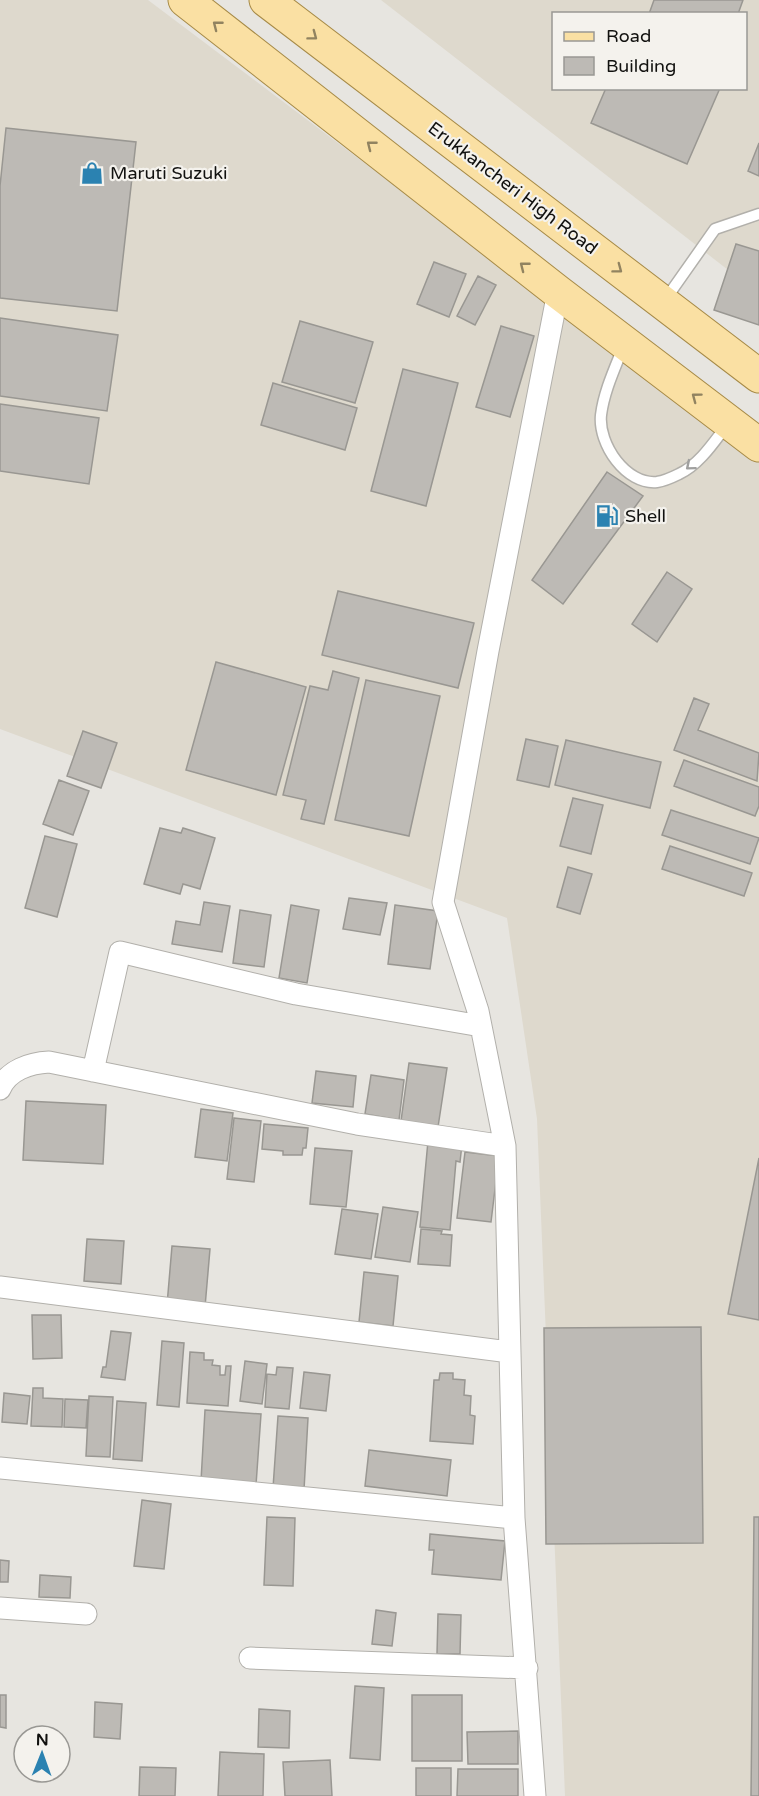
<svg xmlns="http://www.w3.org/2000/svg" width="759" height="1796" font-family="'Varela Round',sans-serif">
	<rect width="100%" height="100%" fill="#e7e5e0"/>
	<!-- built -->
	<path fill="#ded9cd" fill-rule="evenodd" d="M 0,0 L 148,0 L 759,460 L 759,1796 L 565,1796 L 537,1119 L 507,918 L 0,729 Z
		M 381,0 L 759,0 L 759,294 ZM 554,14 L 746,14 L 746,88 L 554,88 Z"/>
	<!-- building -->
	<path fill="#bdbab5" stroke="#999792" stroke-width="1.5" d="M 654,0 L 743,0 L 738,14 L 649,14 Z
		M 606,88 L 720,88 L 687,164 L 591,123 Z
		M 6,128 L 136,142 L 117,311 L 0,298 L 0,186 Z
		M 759,143 L 759,176 L 748,171 Z
		M 736,244 L 759,251 L 759,325 L 714,310 Z
		M 434,262 L 466,274 L 449,317 L 417,304 Z
		M 478,276 L 496,285 L 475,325 L 457,316 Z
		M 0,318 L 118,335 L 107,411 L 0,396 Z
		M 300,321 L 373,342 L 355,403 L 282,382 Z
		M 501,326 L 534,336 L 510,417 L 476,407 Z
		M 403,369 L 458,383 L 426,506 L 371,491 Z
		M 273,383 L 357,408 L 345,450 L 261,425 Z
		M 0,404 L 99,418 L 89,484 L 0,471 Z
		M 607,472 L 643,496 L 563,604 L 532,580 Z
		M 667,572 L 692,589 L 657,642 L 632,624 Z
		M 338,591 L 474,623 L 458,688 L 322,655 Z
		M 216,662 L 306,687 L 276,795 L 186,770 Z
		M 333,671 L 359,678 L 324,824 L 301,819 L 306,800 L 283,795 L 310,686 L 328,690 Z
		M 366,680 L 440,696 L 409,836 L 335,820 Z
		M 694,698 L 709,704 L 698,730 L 759,753 L 757,781 L 674,750 Z
		M 83,731 L 117,743 L 101,788 L 67,776 Z
		M 526,739 L 558,746 L 549,787 L 517,780 Z
		M 566,740 L 661,762 L 650,808 L 555,785 Z
		M 684,760 L 759,787 L 759,806 L 755,816 L 674,786 Z
		M 59,780 L 89,791 L 73,835 L 43,824 Z
		M 573,798 L 603,805 L 591,854 L 560,846 Z
		M 671,810 L 759,838 L 750,864 L 662,835 Z
		M 160,828 L 181,833 L 183,828 L 215,838 L 200,889 L 183,884 L 180,894 L 144,884 Z
		M 45,836 L 77,844 L 57,917 L 25,908 Z
		M 670,846 L 752,873 L 744,896 L 662,869 Z
		M 568,867 L 592,874 L 580,914 L 557,907 Z
		M 349,898 L 387,903 L 380,935 L 343,929 Z
		M 204,902 L 230,906 L 222,952 L 172,944 L 176,921 L 200,925 Z
		M 291,905 L 319,910 L 307,983 L 279,978 Z
		M 395,905 L 438,911 L 430,969 L 388,964 Z
		M 240,910 L 271,915 L 264,967 L 233,963 Z
		M 409,1063 L 447,1068 L 438,1127 L 401,1121 Z
		M 316,1071 L 356,1076 L 353,1107 L 312,1103 Z
		M 371,1075 L 404,1080 L 399,1120 L 365,1114 Z
		M 26,1101 L 106,1105 L 103,1164 L 23,1160 Z
		M 201,1109 L 233,1113 L 227,1161 L 195,1157 Z
		M 234,1118 L 261,1121 L 254,1182 L 227,1179 Z
		M 264,1124 L 308,1128 L 306,1148 L 303,1148 L 302,1155 L 283,1155 L 283,1151 L 262,1149 Z
		M 428,1141 L 462,1144 L 460,1162 L 456,1161 L 450,1230 L 420,1227 Z
		M 315,1148 L 352,1151 L 346,1207 L 310,1204 Z
		M 465,1152 L 499,1156 L 491,1222 L 457,1218 Z
		M 759,1158 L 759,1320 L 728,1314 Z
		M 383,1207 L 418,1212 L 410,1262 L 375,1257 Z
		M 342,1209 L 378,1214 L 371,1259 L 335,1254 Z
		M 421,1229 L 442,1231 L 441,1234 L 452,1235 L 450,1266 L 418,1264 Z
		M 87,1239 L 124,1241 L 121,1284 L 84,1281 Z
		M 172,1246 L 210,1249 L 205,1307 L 167,1305 Z
		M 364,1272 L 398,1276 L 393,1326 L 359,1322 Z
		M 32,1315 L 61,1315 L 62,1358 L 33,1359 Z
		M 701,1327 L 703,1543 L 546,1544 L 544,1328 Z
		M 111,1331 L 131,1333 L 125,1380 L 101,1377 L 103,1367 L 106,1367 Z
		M 162,1341 L 184,1343 L 179,1407 L 157,1405 Z
		M 190,1352 L 204,1353 L 204,1360 L 213,1360 L 212,1365 L 220,1366 L 220,1375 L 225,1375 L 226,1366 L 231,1366 L 228,1406 L 187,1403 Z
		M 245,1361 L 267,1364 L 262,1404 L 240,1401 Z
		M 277,1367 L 293,1368 L 289,1409 L 265,1407 L 267,1374 L 276,1375 Z
		M 304,1372 L 330,1375 L 326,1411 L 300,1408 Z
		M 440,1373 L 453,1373 L 453,1379 L 465,1380 L 464,1395 L 471,1396 L 470,1415 L 475,1416 L 473,1444 L 430,1441 L 434,1380 L 439,1380 Z
		M 33,1388 L 43,1388 L 43,1398 L 63,1399 L 62,1427 L 31,1426 Z
		M 4,1393 L 30,1396 L 27,1424 L 2,1422 Z
		M 89,1396 L 113,1397 L 110,1457 L 86,1456 Z
		M 65,1399 L 88,1400 L 86,1428 L 64,1427 Z
		M 117,1401 L 146,1403 L 142,1461 L 113,1459 Z
		M 205,1410 L 261,1414 L 256,1485 L 201,1481 Z
		M 278,1416 L 308,1418 L 304,1490 L 273,1488 Z
		M 369,1450 L 451,1460 L 447,1496 L 365,1486 Z
		M 142,1500 L 171,1504 L 164,1569 L 134,1566 Z
		M 267,1517 L 295,1518 L 293,1586 L 264,1585 Z
		M 754,1517 L 759,1517 L 759,1796 L 751,1796 Z
		M 430,1534 L 505,1541 L 501,1580 L 432,1574 L 434,1550 L 429,1550 Z
		M 0,1560 L 9,1561 L 8,1582 L 0,1582 Z
		M 40,1575 L 71,1577 L 70,1598 L 39,1597 Z
		M 376,1610 L 396,1613 L 392,1646 L 372,1644 Z
		M 438,1614 L 461,1615 L 460,1654 L 437,1654 Z
		M 355,1686 L 384,1688 L 380,1760 L 350,1758 Z
		M 0,1695 L 6,1695 L 6,1728 L 0,1727 Z
		M 412,1695 L 462,1695 L 462,1761 L 412,1761 Z
		M 95,1702 L 122,1704 L 120,1739 L 94,1737 Z
		M 259,1709 L 290,1711 L 289,1748 L 258,1747 Z
		M 518,1731 L 518,1764 L 468,1764 L 467,1732 Z
		M 220,1752 L 264,1754 L 263,1796 L 218,1796 Z
		M 330,1760 L 332,1796 L 285,1796 L 283,1762 Z
		M 140,1767 L 176,1768 L 175,1796 L 139,1796 Z
		M 416,1768 L 451,1768 L 451,1796 L 416,1796 Z
		M 458,1769 L 518,1769 L 518,1796 L 457,1796 Z"/>
	<g fill="none" stroke-linecap="round" stroke-linejoin="round">
		<!-- lane casing -->
		<g stroke="#b2b0ab" stroke-width="13">
			<path id="lane" d="M 665,300 L 715,229 L 759,214
				M 624,345 C 615,368 604,391 601,415 C 598,444 626,485 657,482 C 664,481 673,477 679,474 C 699,465 714,442 727,425"/>
		</g>
		<!-- street casing -->
		<g stroke="#b2b0ab" stroke-width="23">
			<path id="street" d="M 93,1071 L 120,952 L 296,994 L 481,1026
				M 0,1089 C 8,1070 30,1063 49,1062 L 357,1124 L 505,1146 L 478,1011 L 443,902 L 488,651 L 558,292
				M 505,1146 L 514,1518 L 535,1796
				M 0,1287 L 510,1352
				M 0,1468 L 514,1518
				M 0,1608 L 86,1614
				M 250,1658 L 527,1668"/>
		</g>
		<!-- primary casing -->
		<g stroke="#a68a47" stroke-width="35">
			<path id="primary" d="M 185,0 L 558,292 L 759,445
				M 266,0 L 759,376"/>
		</g>
		<!-- lane -->
		<use href="#lane" stroke="#fff" stroke-width="10"/>
		<!-- street -->
		<use href="#street" stroke="#fff" stroke-width="21"/>
		<!-- primary -->
		<use href="#primary" stroke="#fae0a3" stroke-width="33"/>
	</g>
	<!-- one-way arrows -->
	<defs><path id="oneway-chevron" d="M-2-3.5L2.5 0L-2 3.5" fill="none" stroke-width="1.6" stroke-linecap="round" stroke-linejoin="round" transform="scale(1.5)"/></defs>
	<g stroke="#918360">
		<use href="#oneway-chevron" transform="translate(217 25) rotate(-142)"/>
		<use href="#oneway-chevron" transform="translate(313 36) rotate(37)"/>
		<use href="#oneway-chevron" transform="translate(371 145) rotate(-142)"/>
		<use href="#oneway-chevron" transform="translate(524 266) rotate(-142)"/>
		<use href="#oneway-chevron" transform="translate(618 269) rotate(37)"/>
		<use href="#oneway-chevron" transform="translate(696 397) rotate(-143)"/>
	</g>
	<use stroke="#a0a09f" href="#oneway-chevron" transform="translate(690 466) rotate(140)"/>
	<!-- icons -->
	<defs>
		<g id="shop-bare" transform="scale(1.8)"><path d="M-5-2.5h2.3a2.7 3.5 0 0 1 5.4 0H5L5.5 6h-11ZM-1.5-2.5h3a1.5 2.3 0 0 0-3 0Z" fill="#2b82b1" stroke="#f4f2ed" stroke-width="2.5" paint-order="stroke"/></g>
		<g id="fuel-bare" transform="scale(1.8)"><path d="M-5.5-6h7V0h2V4h1.3V-2.5L3-4.5l.8-.8L6-3V5H2.5V1h-1V6h-7ZM-4.2-4.7v3.2H.2V-4.7Z" fill="#2b82b1" stroke="#f4f2ed" stroke-width="2.5" paint-order="stroke"/></g>
	</defs>
	<g fill-rule="evenodd">
		<use href="#shop-bare" x="92" y="173"/>
		<use href="#fuel-bare" x="607" y="516"/>
	</g>
	<g text-anchor="middle" dominant-baseline="central" stroke-width="4.5" stroke-linejoin="round" paint-order="stroke">
		<!-- poi labels -->
		<g font-size="18" fill="#11110f" stroke="#f4f2ed" text-anchor="start">
			<text x="110" y="173">Maruti Suzuki</text>
			<text x="625" y="516">Shell</text>
		</g>
		<!-- street labels -->
		<g font-size="18" fill="#11110f" stroke="#f4f2ed">
			<text transform="translate(513 188) rotate(37)">Erukkancheri High Road</text>
		</g>
	</g>
	<!-- legend -->
	<rect x="552" y="12" width="195" height="78" fill="#f4f2ed" stroke="#999894" stroke-width="1.5"/>
	<rect x="564" y="32" width="30" height="9" fill="#fae0a3" stroke="#999894" stroke-width="1.5"/>
	<text x="606" y="42" font-size="18" fill="#11110f">Road</text>
	<rect x="564" y="57" width="30" height="18" fill="#bdbab5" stroke="#999894" stroke-width="1.5"/>
	<text x="606" y="72" font-size="18" fill="#11110f">Building</text>
	<!-- north arrow -->
	<g transform="translate(42 1754) rotate(1)"><circle r="28" fill="#f4f2ed" stroke="#999894" stroke-width="1.5"/>
	<path d="M0-4.5L10 22L0 15L-10 22Z" fill="#2b82b1"/>
	<text y="-9" font-size="16" font-weight="bold" text-anchor="middle" fill="#11110f">N</text>
	</g>
</svg>
